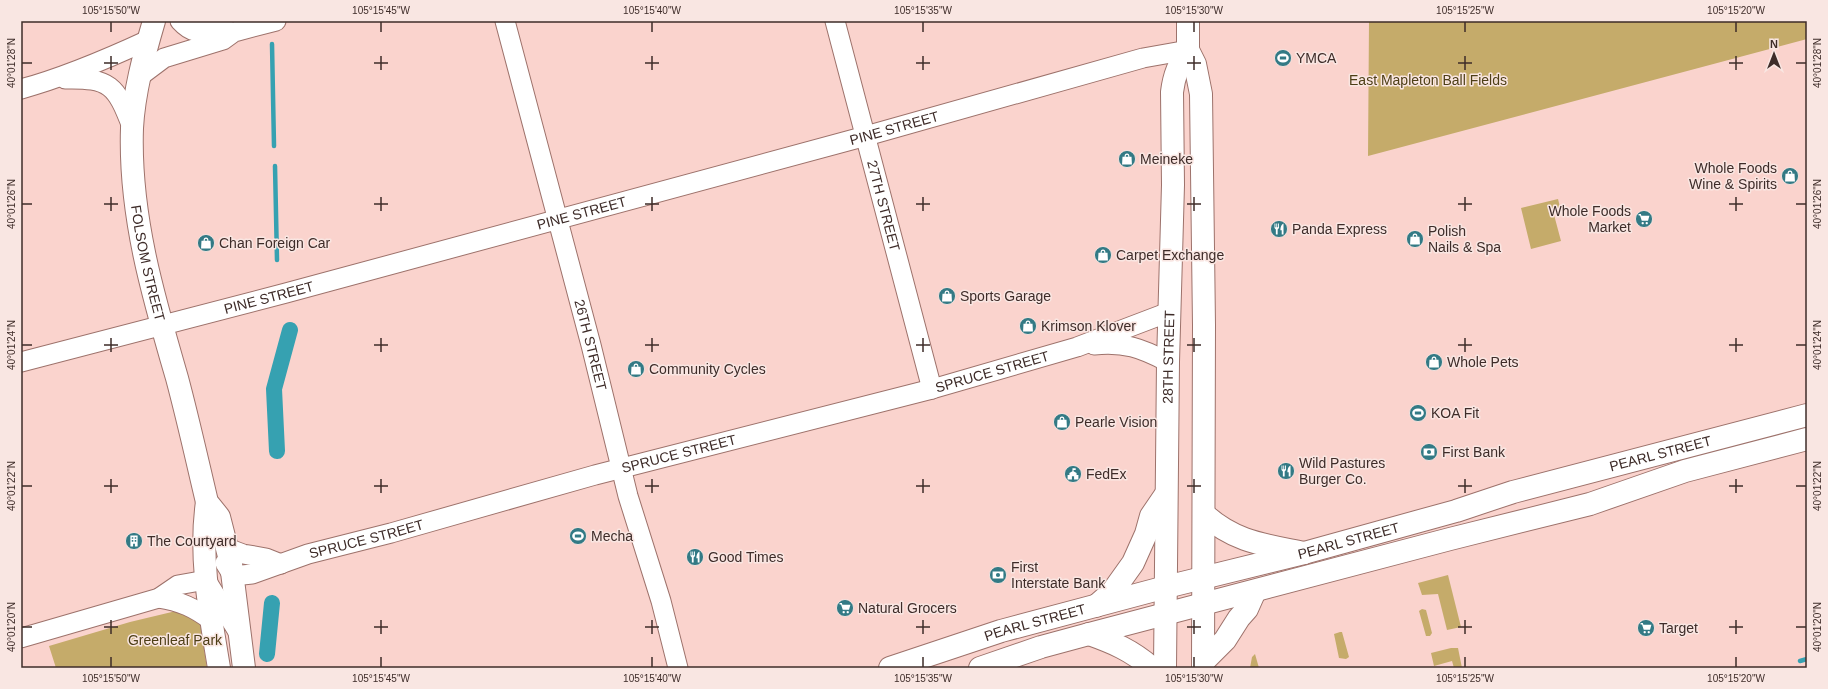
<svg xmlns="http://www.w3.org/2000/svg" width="1828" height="689" font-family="Arial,sans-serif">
	<rect width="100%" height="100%" fill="#fad3cd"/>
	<!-- green -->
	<path fill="#c5ab6a" d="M 1369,21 L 1807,21 L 1807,39 L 1368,156 Z
		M 1558,199 L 1560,207 L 1553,211 L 1561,241 L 1531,249 L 1521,208 Z
		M 1448,575 L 1461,627 L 1447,630 L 1438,594 L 1422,595 L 1418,583 Z
		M 1422,609 L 1426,610 L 1432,633 L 1430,636 L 1426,636 L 1419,611 Z
		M 176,611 L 200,622 L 207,668 L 56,668 L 49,646 L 130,622 Z
		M 1340,632 L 1342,632 L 1349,657 L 1346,659 L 1339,658 L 1334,634 Z
		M 1451,648 L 1458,648 L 1462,668 L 1454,668 L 1452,661 L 1434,666 L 1431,653 Z
		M 1255,654 L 1259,668 L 1250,668 L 1252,657 Z"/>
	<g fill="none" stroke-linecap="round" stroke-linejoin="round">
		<!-- stream -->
		<path stroke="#36a1b1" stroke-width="4.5" d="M 272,44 L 274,146
			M 275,166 L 277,260
			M 1800,661 L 1807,659"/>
		<!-- canal -->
		<path stroke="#36a1b1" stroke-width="16" d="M 277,451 L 274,389 L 290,330
			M 267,654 L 272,603"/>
		<!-- minor casing -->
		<g stroke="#9d726b" stroke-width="21">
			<g id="minor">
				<path d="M 180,21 C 198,41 208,26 227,30"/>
				<path id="s1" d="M 505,21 L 591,345 L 628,496 L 661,601 L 678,668"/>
				<path id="s2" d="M 835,21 L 932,389"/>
				<path d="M 140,76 L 164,58 L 223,40 L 234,32 L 276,21"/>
				<path d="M 65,79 C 110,78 116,85 132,127"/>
				<path d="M 21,89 C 65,77 107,59 148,40"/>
				<path d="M 1094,345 C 1125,342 1141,348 1168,362"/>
				<path id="s3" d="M 21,362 L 286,293 L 866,136 L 1143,58 L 1188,50"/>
				<path d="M 227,548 L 243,554 L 266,558 L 281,564"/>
				<path id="s4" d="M 225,563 L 233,576 L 252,574 L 308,554 L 391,533 L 595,475 L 932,389 L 1077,347 L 1169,312"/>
				<path d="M 159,598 C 180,601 195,608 212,621"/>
				<path d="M 21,638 L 159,598 L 178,585 L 206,580 L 240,635"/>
			</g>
		</g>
		<!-- major casing -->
		<g stroke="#9d726b" stroke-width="24">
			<g id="major">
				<path id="s5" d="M 154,21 C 144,55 134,92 132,128 C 129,214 153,296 177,378 C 188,419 197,460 207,502 L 219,517 L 231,564 L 244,668"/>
				<path d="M 207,502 C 199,557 210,613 219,668"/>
				<path id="s6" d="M 890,668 L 1001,631 L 1166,587 L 1304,553 L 1456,511 L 1513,492 L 1807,415"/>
				<path d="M 980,668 L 1041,647 L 1089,634 L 1450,539 L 1590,504 L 1685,471 L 1807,439"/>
			</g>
		</g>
		<!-- highway casing -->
		<g stroke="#9d726b" stroke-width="24">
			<g id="highway">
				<path d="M 1188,21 L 1188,50 L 1195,64 L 1201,94 L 1204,325 L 1203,668"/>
				<path d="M 1204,514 C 1234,542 1265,545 1304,553"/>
				<path d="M 1096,606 L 1113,591 L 1133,563 L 1146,534 L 1151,516 L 1166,494"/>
				<path d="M 1089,634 C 1114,643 1131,650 1152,668"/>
				<path d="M 1203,662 L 1225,640 L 1239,618 L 1247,609 L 1255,591"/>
				<path id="s7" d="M 1165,668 L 1168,362 L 1173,185 L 1172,92 C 1174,75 1179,64 1188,50"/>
			</g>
		</g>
		<!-- minor -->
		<use href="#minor" stroke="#fff" stroke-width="19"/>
		<!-- major -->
		<use href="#major" stroke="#fff" stroke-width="22"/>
		<!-- highway -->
		<use href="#highway" stroke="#fff" stroke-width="22"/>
	</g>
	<!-- ticks -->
	<path fill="none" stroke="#3e2c29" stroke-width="1.5" d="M 111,22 L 111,32M 381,22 L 381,32M 652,22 L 652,32M 923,22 L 923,32M 1194,22 L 1194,32M 1465,22 L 1465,32M 1736,22 L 1736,32M 111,56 L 111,70M 381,56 L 381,70M 652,56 L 652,70M 923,56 L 923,70M 1194,56 L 1194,70M 1465,56 L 1465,70M 1736,56 L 1736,70M 22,63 L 32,63M 104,63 L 118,63M 374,63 L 388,63M 645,63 L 659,63M 916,63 L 930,63M 1187,63 L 1201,63M 1458,63 L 1472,63M 1729,63 L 1743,63M 1796,63 L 1806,63M 111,197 L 111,211M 381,197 L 381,211M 652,197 L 652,211M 923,197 L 923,211M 1194,197 L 1194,211M 1465,197 L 1465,211M 1736,197 L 1736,211M 22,204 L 32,204M 104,204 L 118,204M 374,204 L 388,204M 645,204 L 659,204M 916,204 L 930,204M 1187,204 L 1201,204M 1458,204 L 1472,204M 1729,204 L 1743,204M 1796,204 L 1806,204M 111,338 L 111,352M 381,338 L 381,352M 652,338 L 652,352M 923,338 L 923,352M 1194,338 L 1194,352M 1465,338 L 1465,352M 1736,338 L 1736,352M 22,345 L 32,345M 104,345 L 118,345M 374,345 L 388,345M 645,345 L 659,345M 916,345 L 930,345M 1187,345 L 1201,345M 1458,345 L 1472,345M 1729,345 L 1743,345M 1796,345 L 1806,345M 111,479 L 111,493M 381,479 L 381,493M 652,479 L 652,493M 923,479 L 923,493M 1194,479 L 1194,493M 1465,479 L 1465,493M 1736,479 L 1736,493M 22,486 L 32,486M 104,486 L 118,486M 374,486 L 388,486M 645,486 L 659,486M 916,486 L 930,486M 1187,486 L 1201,486M 1458,486 L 1472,486M 1729,486 L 1743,486M 1796,486 L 1806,486M 111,620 L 111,634M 381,620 L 381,634M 652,620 L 652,634M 923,620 L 923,634M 1194,620 L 1194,634M 1465,620 L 1465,634M 1736,620 L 1736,634M 22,627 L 32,627M 104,627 L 118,627M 374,627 L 388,627M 645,627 L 659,627M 916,627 L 930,627M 1187,627 L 1201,627M 1458,627 L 1472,627M 1729,627 L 1743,627M 1796,627 L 1806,627M 111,657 L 111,667M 381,657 L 381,667M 652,657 L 652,667M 923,657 L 923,667M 1194,657 L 1194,667M 1465,657 L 1465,667M 1736,657 L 1736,667"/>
	<!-- icons -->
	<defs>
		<g id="stadium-disc" transform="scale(0.9)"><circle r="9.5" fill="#337a85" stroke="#f9e6e2"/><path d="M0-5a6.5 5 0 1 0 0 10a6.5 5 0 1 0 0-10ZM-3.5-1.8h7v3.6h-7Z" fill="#fff"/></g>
		<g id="shop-disc" transform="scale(0.9)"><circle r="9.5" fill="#337a85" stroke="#f9e6e2"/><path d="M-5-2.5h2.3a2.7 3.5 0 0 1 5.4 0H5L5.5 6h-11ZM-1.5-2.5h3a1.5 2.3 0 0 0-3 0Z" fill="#fff"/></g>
		<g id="supermarket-disc" transform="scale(0.9)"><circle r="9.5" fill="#337a85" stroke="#f9e6e2"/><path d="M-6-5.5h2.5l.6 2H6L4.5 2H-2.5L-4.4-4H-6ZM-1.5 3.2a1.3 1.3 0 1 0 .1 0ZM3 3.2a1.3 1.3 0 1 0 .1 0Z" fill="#fff"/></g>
		<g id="restaurant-disc" transform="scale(0.9)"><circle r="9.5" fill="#337a85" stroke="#f9e6e2"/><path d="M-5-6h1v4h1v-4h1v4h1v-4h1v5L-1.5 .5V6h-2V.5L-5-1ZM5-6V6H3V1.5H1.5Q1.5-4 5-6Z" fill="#fff"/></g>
		<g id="bank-disc" transform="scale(0.9)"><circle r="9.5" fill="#337a85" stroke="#f9e6e2"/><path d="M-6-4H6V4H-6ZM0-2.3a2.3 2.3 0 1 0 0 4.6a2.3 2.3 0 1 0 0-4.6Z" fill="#fff"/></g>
		<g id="civic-disc" transform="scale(0.9)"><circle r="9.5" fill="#337a85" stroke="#f9e6e2"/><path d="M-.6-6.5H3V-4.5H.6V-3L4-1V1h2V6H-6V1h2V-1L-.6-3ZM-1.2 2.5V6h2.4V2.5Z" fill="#fff"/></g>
		<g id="building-disc" transform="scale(0.9)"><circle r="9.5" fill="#337a85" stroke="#f9e6e2"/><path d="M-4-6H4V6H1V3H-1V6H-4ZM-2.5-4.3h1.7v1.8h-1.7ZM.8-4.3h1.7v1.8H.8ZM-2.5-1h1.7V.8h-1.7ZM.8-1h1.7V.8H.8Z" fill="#fff"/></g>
	</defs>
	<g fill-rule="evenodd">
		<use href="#stadium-disc" x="1283" y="58"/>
		<use href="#shop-disc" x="1127" y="159"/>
		<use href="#shop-disc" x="1790" y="176"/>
		<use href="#supermarket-disc" x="1644" y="219"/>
		<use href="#restaurant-disc" x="1279" y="229"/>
		<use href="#shop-disc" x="1415" y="239"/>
		<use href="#shop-disc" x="206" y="243"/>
		<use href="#shop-disc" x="1103" y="255"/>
		<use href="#shop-disc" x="947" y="296"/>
		<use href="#shop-disc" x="1028" y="326"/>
		<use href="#shop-disc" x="1434" y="362"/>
		<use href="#shop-disc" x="636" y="369"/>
		<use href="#stadium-disc" x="1418" y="413"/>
		<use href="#shop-disc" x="1062" y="422"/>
		<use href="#bank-disc" x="1429" y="452"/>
		<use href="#restaurant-disc" x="1286" y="471"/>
		<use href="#civic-disc" x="1073" y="474"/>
		<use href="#stadium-disc" x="578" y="536"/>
		<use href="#building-disc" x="134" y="541"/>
		<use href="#restaurant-disc" x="695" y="557"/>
		<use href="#bank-disc" x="998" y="575"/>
		<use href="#supermarket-disc" x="845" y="608"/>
		<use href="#supermarket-disc" x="1646" y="628"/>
	</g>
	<g text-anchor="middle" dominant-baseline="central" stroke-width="3" stroke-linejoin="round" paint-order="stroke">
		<!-- poi labels -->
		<g font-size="14" fill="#3e2c29" stroke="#f9e6e2" text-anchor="start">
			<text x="1296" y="58">YMCA</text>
			<text x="1140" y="159">Meineke</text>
			<text x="1777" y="168" text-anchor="end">Whole Foods<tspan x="1777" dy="16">Wine &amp; Spirits</tspan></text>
			<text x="1631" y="211" text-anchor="end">Whole Foods<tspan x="1631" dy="16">Market</tspan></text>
			<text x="1292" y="229">Panda Express</text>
			<text x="1428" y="231">Polish<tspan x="1428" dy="16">Nails &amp; Spa</tspan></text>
			<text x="219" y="243">Chan Foreign Car</text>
			<text x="1116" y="255">Carpet Exchange</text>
			<text x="960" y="296">Sports Garage</text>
			<text x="1041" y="326">Krimson Klover</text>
			<text x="1447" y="362">Whole Pets</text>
			<text x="649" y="369">Community Cycles</text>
			<text x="1431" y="413">KOA Fit</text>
			<text x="1075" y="422">Pearle Vision</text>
			<text x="1442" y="452">First Bank</text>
			<text x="1299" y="463">Wild Pastures<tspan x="1299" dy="16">Burger Co.</tspan></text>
			<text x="1086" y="474">FedEx</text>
			<text x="591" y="536">Mecha</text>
			<text x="147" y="541">The Courtyard</text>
			<text x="708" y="557">Good Times</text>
			<text x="1011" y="567">First<tspan x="1011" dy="16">Interstate Bank</tspan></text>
			<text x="858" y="608">Natural Grocers</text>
			<text x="1659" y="628">Target</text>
		</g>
		<!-- park labels -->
		<g font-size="14" fill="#4d3e16" stroke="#f9e6e2">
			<text x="1428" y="80">East Mapleton Ball Fields</text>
			<text x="175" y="640">Greenleaf Park</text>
		</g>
		<!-- street labels -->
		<g font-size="14" fill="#3e2c29" stroke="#f9e6e2">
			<text stroke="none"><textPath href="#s3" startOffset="904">PINE STREET</textPath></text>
			<text stroke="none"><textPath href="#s2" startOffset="191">27TH STREET</textPath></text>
			<text stroke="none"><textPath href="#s3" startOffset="580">PINE STREET</textPath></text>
			<text stroke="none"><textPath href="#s5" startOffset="246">FOLSOM STREET</textPath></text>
			<text stroke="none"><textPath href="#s3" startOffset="256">PINE STREET</textPath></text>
			<text stroke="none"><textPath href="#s1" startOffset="335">26TH STREET</textPath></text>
			<text stroke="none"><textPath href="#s7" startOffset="311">28TH STREET</textPath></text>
			<text stroke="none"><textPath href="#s4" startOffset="802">SPRUCE STREET</textPath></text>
			<text stroke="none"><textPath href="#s4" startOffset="478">SPRUCE STREET</textPath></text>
			<text stroke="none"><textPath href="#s6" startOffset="800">PEARL STREET</textPath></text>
			<text stroke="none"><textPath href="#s4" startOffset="154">SPRUCE STREET</textPath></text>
			<text stroke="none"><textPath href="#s6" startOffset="476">PEARL STREET</textPath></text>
			<text stroke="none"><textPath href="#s6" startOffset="152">PEARL STREET</textPath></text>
		</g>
	</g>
	<!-- border -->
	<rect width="1828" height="689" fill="none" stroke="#f9e6e2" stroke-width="44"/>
	<!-- north arrow -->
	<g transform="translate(1774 54)" stroke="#f9e6e2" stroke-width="3" paint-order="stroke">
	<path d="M0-3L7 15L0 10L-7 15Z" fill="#3e2c29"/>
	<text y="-6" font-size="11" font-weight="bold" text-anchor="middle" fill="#3e2c29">N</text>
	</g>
	<rect x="22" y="22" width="1784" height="645" fill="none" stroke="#3e2c29" stroke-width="1.5"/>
	<g font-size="10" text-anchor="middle" fill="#3e2c29">
		<text x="111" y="14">105°15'50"W</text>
		<text x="381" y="14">105°15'45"W</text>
		<text x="652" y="14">105°15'40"W</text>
		<text x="923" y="14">105°15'35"W</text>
		<text x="1194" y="14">105°15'30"W</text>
		<text x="1465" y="14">105°15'25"W</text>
		<text x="1736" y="14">105°15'20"W</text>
		<text transform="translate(11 63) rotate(-90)" y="4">40°01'28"N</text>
		<text transform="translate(1817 63) rotate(-90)" y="4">40°01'28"N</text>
		<text transform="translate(11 204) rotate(-90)" y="4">40°01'26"N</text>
		<text transform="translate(1817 204) rotate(-90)" y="4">40°01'26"N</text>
		<text transform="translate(11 345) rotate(-90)" y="4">40°01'24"N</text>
		<text transform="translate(1817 345) rotate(-90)" y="4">40°01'24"N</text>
		<text transform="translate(11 486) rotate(-90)" y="4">40°01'22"N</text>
		<text transform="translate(1817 486) rotate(-90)" y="4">40°01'22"N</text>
		<text transform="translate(11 627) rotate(-90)" y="4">40°01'20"N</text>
		<text transform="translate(1817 627) rotate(-90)" y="4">40°01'20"N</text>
		<text x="111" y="682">105°15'50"W</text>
		<text x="381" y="682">105°15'45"W</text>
		<text x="652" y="682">105°15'40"W</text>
		<text x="923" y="682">105°15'35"W</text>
		<text x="1194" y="682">105°15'30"W</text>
		<text x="1465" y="682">105°15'25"W</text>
		<text x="1736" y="682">105°15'20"W</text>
	</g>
</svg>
